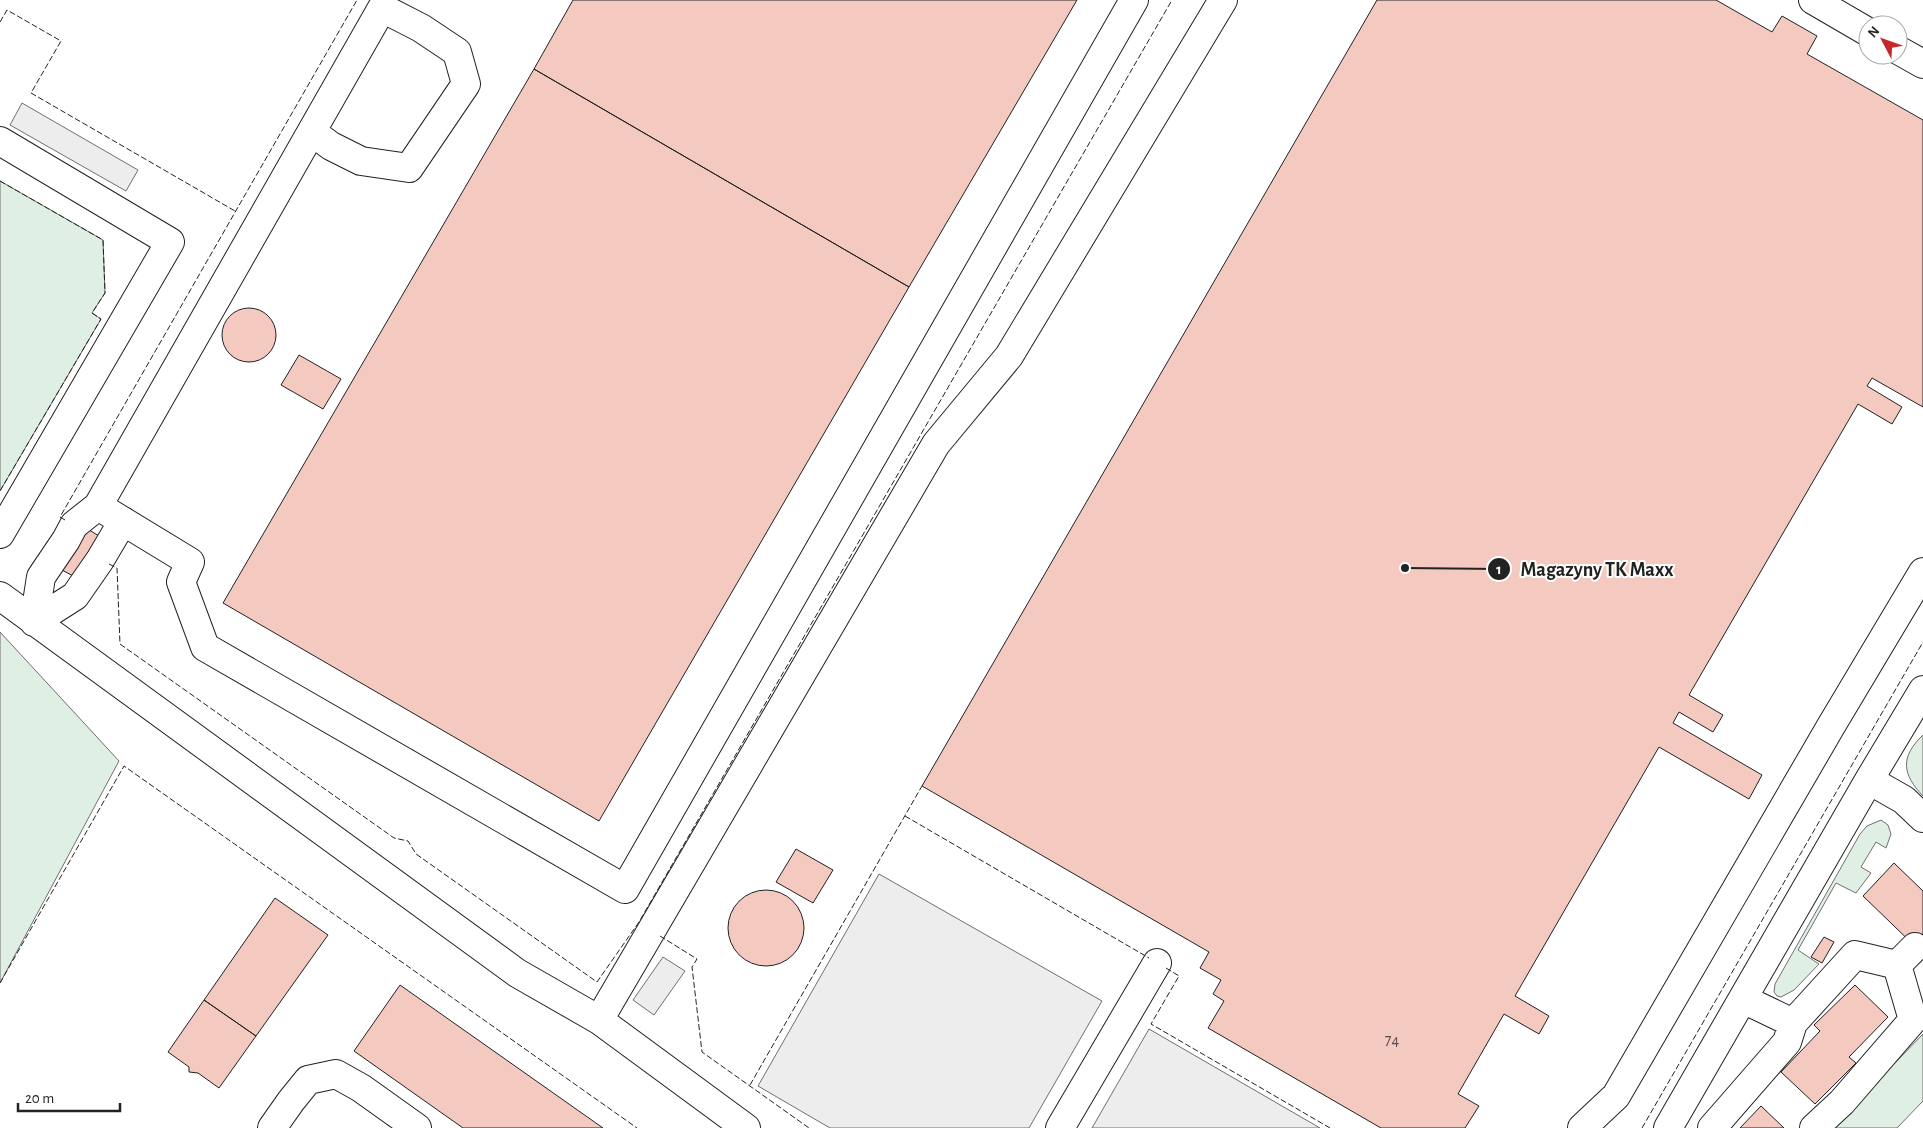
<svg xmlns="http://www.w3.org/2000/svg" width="1923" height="1128" font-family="'Alegreya Sans',sans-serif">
	<rect width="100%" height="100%" fill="#fff"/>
	<!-- green -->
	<path fill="#e0efe3" stroke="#6f6f6f" d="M 0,181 L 103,240 L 105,293 L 92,313 L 101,319 L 0,491 Z
		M 0,632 L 119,761 L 0,983 Z
		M 1923,735 L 1923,796 C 1902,774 1900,757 1923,735 Z
		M 1881,820 L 1888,825 L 1891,834 L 1886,848 L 1876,842 L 1861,867 L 1871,873 L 1856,893 L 1836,883 L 1798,950 L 1819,964 L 1794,990 L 1781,997 L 1777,996 L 1774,992 L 1775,984 L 1860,834 L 1867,826 Z
		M 1923,1034 L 1923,1101 L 1897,1128 L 1832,1128 Z"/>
	<!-- parking -->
	<path fill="#ededed" stroke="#6f6f6f" d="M 22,103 L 138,170 L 126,191 L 10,125 Z
		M 879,874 L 1102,1001 L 1029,1128 L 830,1128 L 758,1086 Z
		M 663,957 L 685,971 L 654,1015 L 633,1000 Z
		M 1149,1029 L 1320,1128 L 1092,1128 Z"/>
	<!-- building -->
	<path fill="#f3c9c0" stroke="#222" d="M 573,0 L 1077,0 L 909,287 L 534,69 Z
		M 1377,0 L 1716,0 L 1772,32 L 1782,16 L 1817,36 L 1807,54 L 1923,120 L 1923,407 L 1872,378 L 1867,386 L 1902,407 L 1892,424 L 1858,404 L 1689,695 L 1723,715 L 1713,732 L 1679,712 L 1673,723 L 1762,775 L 1749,799 L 1659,747 L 1515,996 L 1549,1016 L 1539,1034 L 1504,1014 L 1458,1094 L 1479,1106 L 1465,1128 L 1381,1128 L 1208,1028 L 1224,1001 L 1213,994 L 1221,980 L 1200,968 L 1209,952 L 922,786 Z
		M 534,69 L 909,287 L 599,821 L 223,603 Z
		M222 335a27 27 0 1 1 54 0a27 27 0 1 1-54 0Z
		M 299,355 L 341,379 L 323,409 L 281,385 Z
		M 86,528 L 99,536 L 75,577 L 62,570 Z
		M 796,849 L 833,870 L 813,903 L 776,882 Z
		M 1894,863 L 1923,891 L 1923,954 L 1863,896 Z
		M728 928a38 38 0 1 1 76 0a38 38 0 1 1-76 0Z
		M 275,898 L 328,935 L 256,1036 L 204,1000 Z
		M 1824,937 L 1834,942 L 1822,963 L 1811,957 Z
		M 400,985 L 603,1128 L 463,1128 L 354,1051 Z
		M 1855,985 L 1888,1017 L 1849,1057 L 1856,1063 L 1815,1104 L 1781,1072 L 1820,1031 L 1814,1025 Z
		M 204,1000 L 256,1036 L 219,1088 L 198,1073 L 189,1072 L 189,1067 L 168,1052 Z
		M 1761,1106 L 1784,1128 L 1740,1128 Z"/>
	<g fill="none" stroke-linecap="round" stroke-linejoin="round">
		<!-- minor casing -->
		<g stroke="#222" stroke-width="30">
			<path id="minor" d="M 1813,0 L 1868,32
				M 1898,50 L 1923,64
				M 0,141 L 170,242 L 0,534
				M 98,506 L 190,562 L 181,582 L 205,647 L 625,889 L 1134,0
				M 0,596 L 517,973 L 599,1020 L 746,1128
				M 34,622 L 41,577 L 66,540 L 74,525 L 98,506 L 382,8 L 421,28 L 457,52 L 466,84 L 409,168 L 361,161 L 331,146 L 312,132
				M 34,622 L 75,596 L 100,560 L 123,521
				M 1869,780 L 1904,800 L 1923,818
				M 1743,999 L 1793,1023 L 1855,955 L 1897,965 L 1915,947
				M 599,1020 L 936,444 L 1009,356 L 1223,0
				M 272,1128 L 291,1101 L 308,1080 L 336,1074 L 361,1088 L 417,1128
				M 1060,1128 L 1157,963
				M 1582,1128 L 1616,1096 L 1831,726 L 1923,572
				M 1668,1128 L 1869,780 L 1923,690
				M 1712,1128 L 1787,1042 L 1793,1023
				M 1814,1128 L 1842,1102 L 1913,1020 L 1897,965"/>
		</g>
		<!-- minor -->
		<use href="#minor" stroke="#fff" stroke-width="28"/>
		<!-- fence -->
		<path stroke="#222" stroke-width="1" stroke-dasharray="6 2.5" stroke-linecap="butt" d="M 0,22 L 7,10 L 61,41 L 31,93 L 235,211
			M 0,181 L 103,240 L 105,293 L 92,313 L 101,319 L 0,491
			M 65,520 L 60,517 L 357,0
			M 109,564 L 117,568 L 120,644 L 394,838 L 408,841 L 416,854 L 597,982 L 639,922 L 1172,0
			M 905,816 L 1149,958
			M 660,936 L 697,959 L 692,967 L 702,1052 L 809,1128
			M 1166,968 L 1179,976 L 1151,1024 L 1330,1128
			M 0,983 L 124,766 L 637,1128
			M 750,1085 L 922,786
			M 1642,1128 L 1923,642"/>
	</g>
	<g text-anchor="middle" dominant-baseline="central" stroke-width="4" stroke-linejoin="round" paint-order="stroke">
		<!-- number labels -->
		<g font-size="16" fill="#564c4a">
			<text x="1392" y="1040">74</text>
		</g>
	</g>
	<!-- callouts -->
	<path fill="none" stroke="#222" stroke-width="2" d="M1405 568L1499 569"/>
	<g fill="#222" stroke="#fff" stroke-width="2">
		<circle cx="1405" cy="568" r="5"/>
		<circle cx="1499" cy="569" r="12"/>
	</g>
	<g font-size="15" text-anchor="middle" font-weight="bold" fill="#fff">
		<text x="1499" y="574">1</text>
	</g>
	<g font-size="20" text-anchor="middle" font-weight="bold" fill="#222" stroke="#fff" stroke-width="4" stroke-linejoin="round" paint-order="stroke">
		<text x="1597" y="576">Magazyny TK Maxx</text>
	</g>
	<!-- north arrow -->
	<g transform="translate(1883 40) rotate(311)"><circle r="24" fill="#ffffff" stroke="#a7a7a7"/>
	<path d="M0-4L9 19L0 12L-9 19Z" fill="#c62828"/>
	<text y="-8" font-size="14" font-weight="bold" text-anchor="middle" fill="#222222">N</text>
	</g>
	<!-- scale -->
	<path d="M18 1103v8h102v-8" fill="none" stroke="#222222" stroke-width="2.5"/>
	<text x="25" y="1103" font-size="15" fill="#222222" stroke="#ffffff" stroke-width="4" paint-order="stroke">20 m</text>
</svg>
